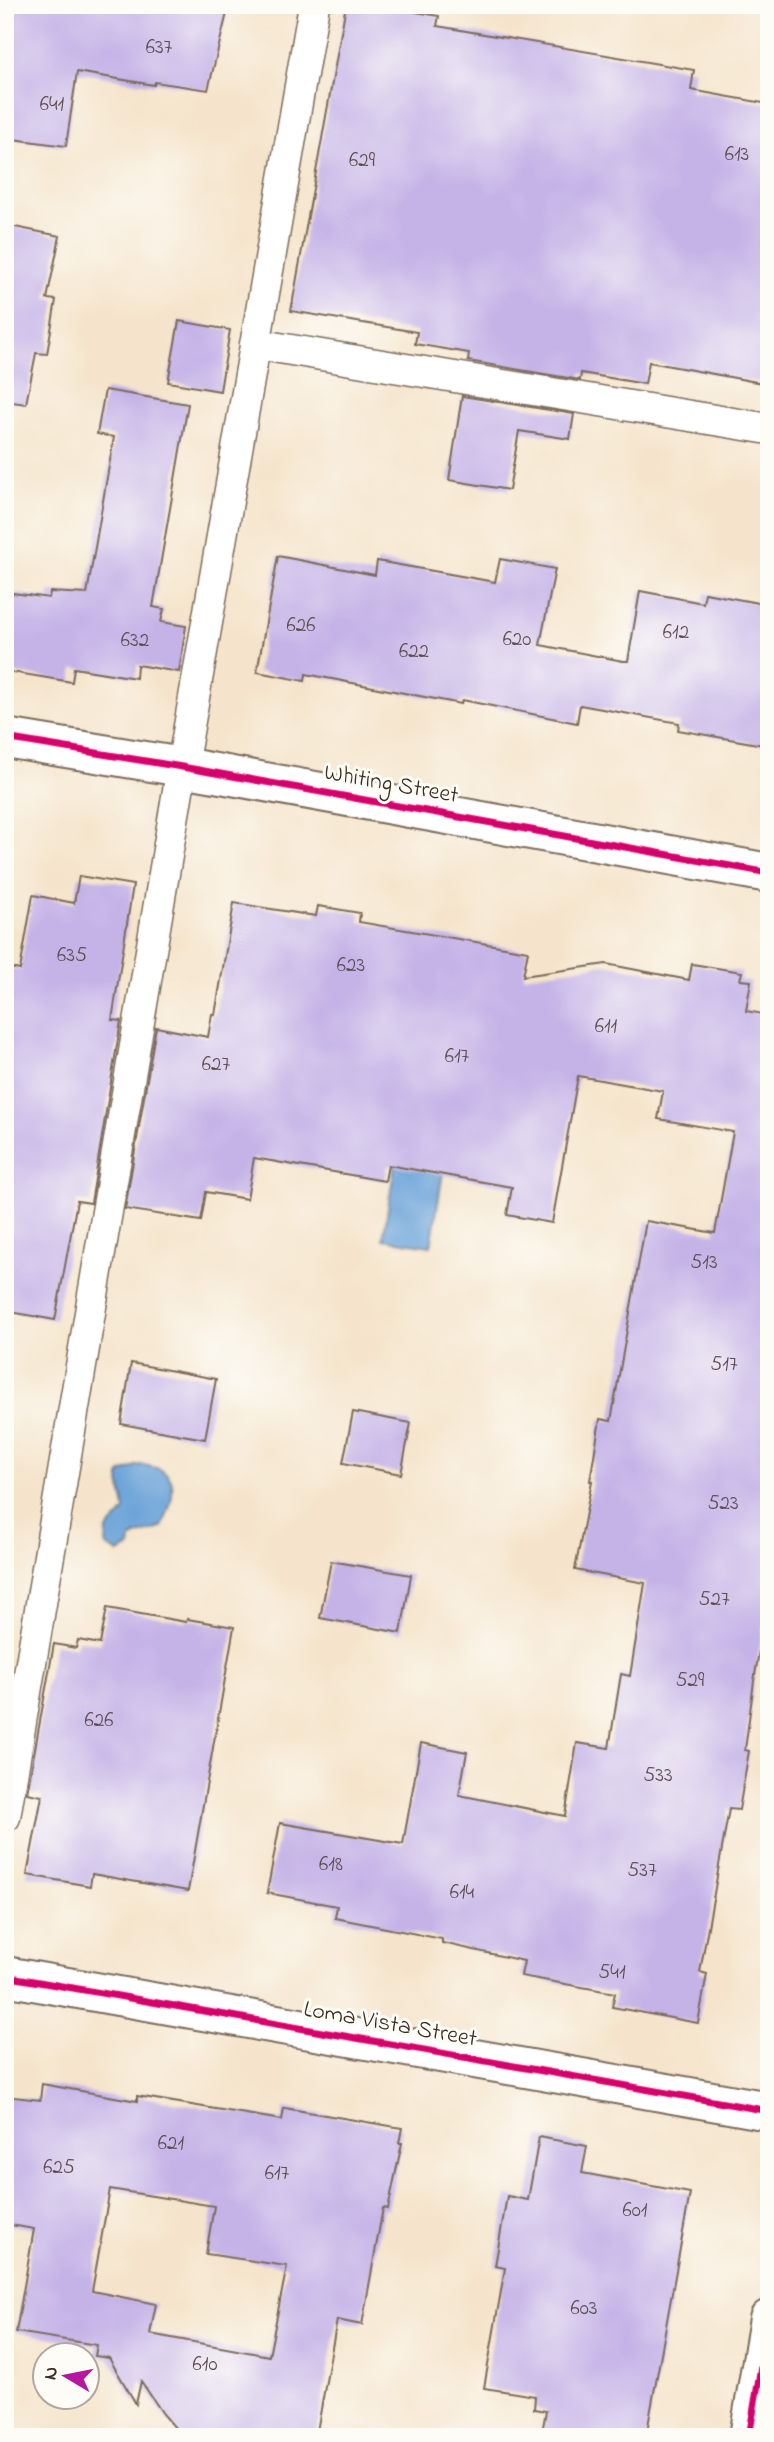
<svg xmlns="http://www.w3.org/2000/svg" width="774" height="2442" font-family="'Indie Flower',sans-serif">
	<rect width="100%" height="100%" fill="#fdfcf7"/>
	<filter id="ink" filterUnits="userSpaceOnUse"><feTurbulence type="fractalNoise" baseFrequency=".0143" numOctaves="2"/><feDisplacementMap in="SourceGraphic" scale="14" xChannelSelector="R" yChannelSelector="G"/><feConvolveMatrix kernelMatrix="1 2 1 2 8 2 1 2 1" color-interpolation-filters="sRGB"/></filter>
	<filter id="wash" filterUnits="userSpaceOnUse"><feTurbulence type="fractalNoise" baseFrequency=".00686" numOctaves="4" result="noise"/><feDisplacementMap in="SourceGraphic" scale="28" xChannelSelector="R" yChannelSelector="G"/><feGaussianBlur stdDeviation="1.57" result="paint"/><feColorMatrix in="noise" values="0 0 0 0 0 0 0 0 0 0 0 0 0 0 0 0 0 1.4 0 .05"/><feComposite in="paint" operator="in"/></filter>
	<g filter="url(#wash)">
		<rect width="100%" height="100%" fill="#f5e4cb"/>
		<!-- water -->
		<path fill="#69a2d8" stroke="#52667b" stroke-width="2" d="M 398,1146 L 446,1154 L 431,1246 L 383,1239 Z
			M 138,1465 C 184,1467 175,1495 162,1527 C 152,1532 140,1533 131,1539 L 130,1547 L 119,1553 L 106,1546 L 107,1530 L 125,1511 C 124,1497 119,1487 120,1474 Z"/>
		<g id="blocks">
			<!-- building -->
			<path fill="#c5b3e7" fill-rule="evenodd" d="M 12,5 L 229,5 L 208,90 L 155,82 L 154,85 L 77,72 L 66,146 L 5,138 L 5,54 Z
				M 346,5 L 376,5 L 439,16 L 437,26 L 694,70 L 691,90 L 769,104 L 769,351 L 762,383 L 649,362 L 645,384 L 581,373 L 580,380 L 468,361 L 469,353 L 415,344 L 417,332 L 291,311 Z
				M 5,225 L 60,236 L 47,299 L 56,300 L 47,354 L 36,353 L 26,404 L 5,401 Z
				M 179,321 L 230,330 L 220,391 L 168,382 Z
				M 105,390 L 188,404 L 153,607 L 164,609 L 161,622 L 186,626 L 179,672 L 137,665 L 136,678 L 74,668 L 72,682 L 5,671 L 5,592 L 49,598 L 50,592 L 87,594 L 114,437 L 97,434 Z
				M 462,396 L 574,414 L 570,439 L 519,431 L 509,490 L 449,480 Z
				M 278,556 L 375,575 L 377,561 L 495,582 L 500,559 L 555,569 L 540,645 L 623,661 L 628,661 L 640,591 L 703,603 L 705,593 L 769,605 L 769,746 L 678,730 L 679,723 L 580,705 L 577,723 L 462,700 L 461,704 L 306,674 L 305,681 L 257,672 Z
				M 79,876 L 133,885 L 112,1020 L 121,1021 L 91,1203 L 77,1201 L 55,1320 L 5,1311 L 5,967 L 20,970 L 33,895 L 74,903 Z
				M 234,903 L 316,916 L 318,906 L 360,913 L 359,922 L 528,951 L 523,976 L 606,964 L 689,980 L 692,964 L 742,972 L 740,980 L 751,981 L 746,1011 L 769,1015 L 769,1623 L 764,1622 L 754,1681 L 745,1750 L 749,1751 L 739,1810 L 729,1809 L 700,1972 L 707,1974 L 698,2023 L 612,2007 L 615,1993 L 521,1976 L 524,1961 L 442,1943 L 442,1939 L 335,1918 L 337,1906 L 267,1893 L 280,1823 L 403,1844 L 421,1743 L 467,1752 L 459,1795 L 565,1816 L 577,1743 L 609,1748 L 621,1674 L 630,1676 L 645,1583 L 575,1570 L 592,1481 L 590,1481 L 600,1419 L 611,1421 L 646,1221 L 715,1233 L 733,1132 L 658,1119 L 663,1091 L 578,1076 L 552,1223 L 507,1215 L 512,1187 L 388,1165 L 385,1181 L 254,1158 L 247,1199 L 206,1192 L 201,1221 L 125,1209 L 156,1027 L 208,1037 L 212,1014 L 215,1015 Z
				M 131,1363 L 216,1379 L 205,1439 L 121,1424 Z
				M 353,1412 L 411,1423 L 401,1474 L 343,1463 Z
				M 331,1561 L 411,1575 L 401,1633 L 320,1618 Z
				M 107,1608 L 186,1622 L 187,1619 L 234,1627 L 188,1891 L 92,1874 L 90,1886 L 27,1875 L 42,1796 L 27,1793 L 54,1644 L 76,1648 L 78,1640 L 100,1644 Z
				M 42,2084 L 137,2101 L 137,2096 L 282,2120 L 284,2108 L 402,2128 L 399,2143 L 402,2143 L 388,2209 L 383,2208 L 362,2325 L 337,2320 L 316,2437 L 183,2437 L 163,2414 L 141,2381 L 136,2404 L 109,2358 L 95,2356 L 97,2345 L 16,2332 L 34,2229 L 5,2224 L 5,2096 L 40,2100 ZM 110,2189 L 214,2206 L 206,2254 L 287,2266 L 269,2356 L 150,2334 L 156,2304 L 92,2291 Z
				M 539,2137 L 587,2146 L 582,2173 L 690,2193 L 646,2437 L 541,2437 L 546,2411 L 534,2409 L 535,2396 L 484,2388 L 505,2268 L 495,2266 L 507,2196 L 528,2200 Z"/>
		</g>
	</g>
	<g filter="url(#ink)">
		<use href="#blocks" fill-opacity="0" stroke="#7c6b5b" stroke-width="2"/>
		<g fill="none" stroke-linecap="round" stroke-linejoin="round">
			<!-- lane casing -->
			<g stroke="#7c6b5b" stroke-width="33">
				<path id="lane" d="M 255,344 L 769,429
					M 5,1817 L 182,767 L 314,5"/>
			</g>
			<!-- street casing -->
			<g stroke="#7c6b5b" stroke-width="42">
				<path id="street" d="M 5,738 L 182,767 L 769,873
					M 5,1976 L 769,2111
					M 749,2437 L 769,2319"/>
			</g>
			<!-- lane -->
			<use href="#lane" stroke="#fff" stroke-width="30"/>
			<!-- street -->
			<use href="#street" stroke="#fff" stroke-width="38"/>
			<!-- cycleway casing -->
			<g stroke="#fdfcf7" stroke-width="11">
				<path id="cycleway" d="M 5,738 L 182,767 L 769,873
					M 5,1976 L 769,2111
					M 749,2437 L 769,2319"/>
			</g>
			<!-- cycleway -->
			<use href="#cycleway" stroke="#d6006c" stroke-width="7"/>
		</g>
	</g>
	<g text-anchor="middle" dominant-baseline="central" stroke-width="6" stroke-linejoin="round" paint-order="stroke">
		<!-- number labels -->
		<g font-size="21" fill="#5e4c50">
			<text x="159" y="48">637</text>
			<text x="52" y="105">641</text>
			<text x="737" y="155">613</text>
			<text x="362" y="161">629</text>
			<text x="301" y="626">626</text>
			<text x="676" y="633">612</text>
			<text x="517" y="640">620</text>
			<text x="135" y="641">632</text>
			<text x="414" y="652">622</text>
			<text x="72" y="956">635</text>
			<text x="351" y="966">623</text>
			<text x="606" y="1027">611</text>
			<text x="457" y="1057">617</text>
			<text x="216" y="1065">627</text>
			<text x="704" y="1263">513</text>
			<text x="724" y="1365">517</text>
			<text x="723" y="1504">523</text>
			<text x="714" y="1600">527</text>
			<text x="690" y="1681">529</text>
			<text x="99" y="1721">626</text>
			<text x="658" y="1776">533</text>
			<text x="331" y="1865">618</text>
			<text x="642" y="1871">537</text>
			<text x="462" y="1893">614</text>
			<text x="612" y="1973">541</text>
			<text x="171" y="2144">621</text>
			<text x="59" y="2168">625</text>
			<text x="277" y="2174">617</text>
			<text x="635" y="2211">601</text>
			<text x="584" y="2309">603</text>
			<text x="205" y="2365">610</text>
		</g>
		<!-- street labels -->
		<g font-size="24" fill="#3b2a1e" stroke="#fdfcf7">
			<text transform="translate(391 785) rotate(10)">Whiting Street</text>
			<text transform="translate(390 2025) rotate(10)">Loma Vista Street</text>
		</g>
	</g>
	<!-- margin -->
	<rect width="774" height="2442" fill="none" stroke="#fdfcf7" stroke-width="28"/>
	<!-- north arrow -->
	<g transform="translate(66 2376) rotate(280)"><circle r="33" fill="#fdfcf7" stroke="#afa8a0" stroke-width="2"/>
	<path d="M0-5L12 26L0 18L-12 26Z" fill="#b5179e"/>
	<text y="-10" font-size="19" font-weight="bold" text-anchor="middle" fill="#3b2a1e">N</text>
	</g>
</svg>
